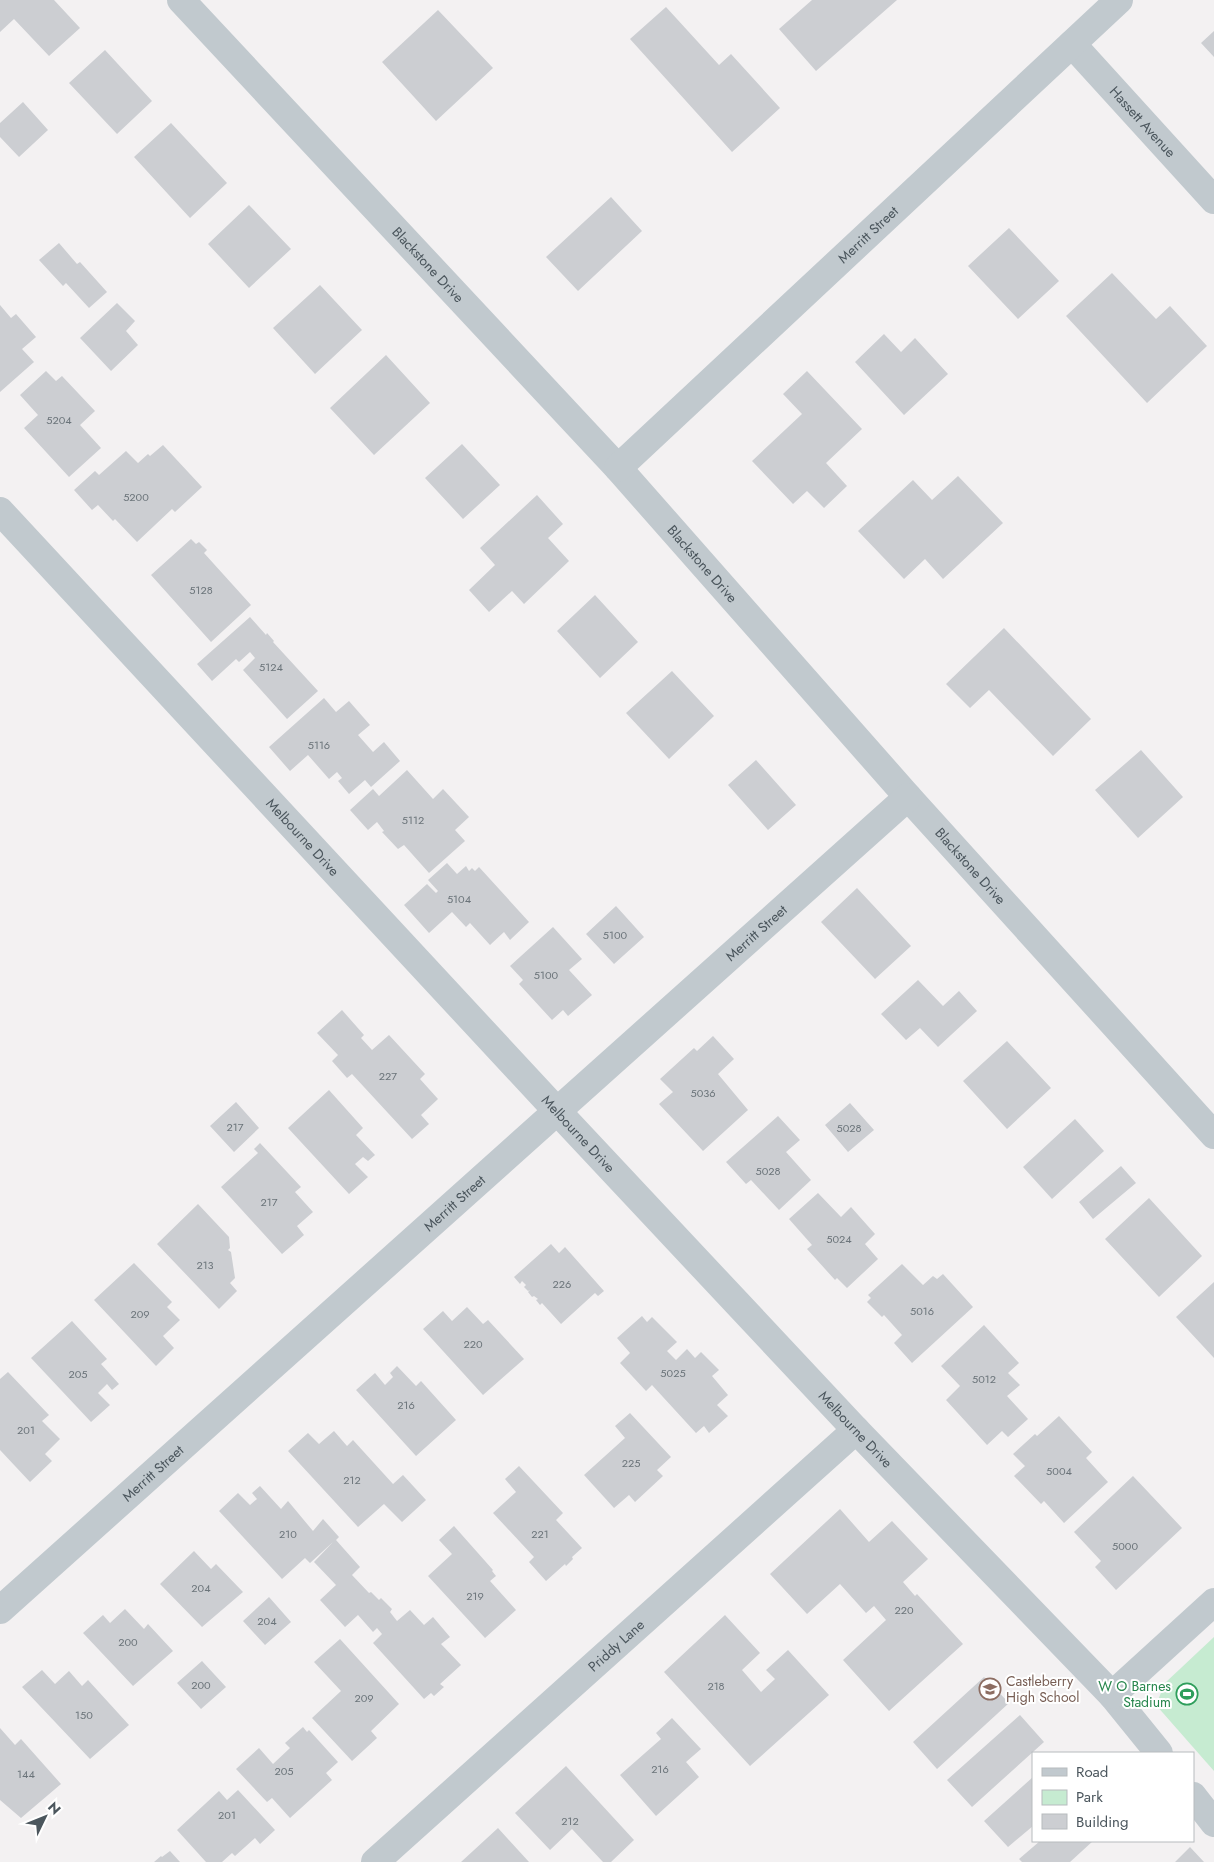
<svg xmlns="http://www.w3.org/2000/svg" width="1214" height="1862" font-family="Jost,sans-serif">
	<rect width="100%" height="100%" fill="#f3f1f2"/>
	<!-- green -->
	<path fill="#c6ebd1" d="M 1214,1637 L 1214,1771 L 1156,1705 L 1165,1683 Z"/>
	<!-- building -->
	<path fill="#ccced2" d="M 0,0 L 54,0 L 80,28 L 49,56 L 14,19 L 0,32 Z
		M 812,0 L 897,0 L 816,71 L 779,29 Z
		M 666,7 L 719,65 L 731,54 L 780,108 L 732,152 L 630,39 Z
		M 438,10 L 493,68 L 436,121 L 382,62 Z
		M 1214,31 L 1214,57 L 1201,43 Z
		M 105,50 L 152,101 L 117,134 L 69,83 Z
		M 23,102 L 48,130 L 19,157 L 0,137 L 0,123 Z
		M 171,123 L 227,183 L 190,218 L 134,157 Z
		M 611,197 L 642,231 L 578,291 L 546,257 Z
		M 249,205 L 291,249 L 249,288 L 208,244 Z
		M 1009,228 L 1059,281 L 1018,319 L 968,266 Z
		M 59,243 L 77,264 L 80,262 L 107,292 L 89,308 L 66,283 L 63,286 L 39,260 Z
		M 1112,273 L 1156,319 L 1170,306 L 1207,346 L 1147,403 L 1066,316 Z
		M 320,285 L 362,330 L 315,374 L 273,328 Z
		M 117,303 L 135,321 L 126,331 L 138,345 L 111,371 L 80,338 Z
		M 0,305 L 11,318 L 16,314 L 36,337 L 22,349 L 34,362 L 0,392 Z
		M 884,334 L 901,352 L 915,338 L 948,374 L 904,415 L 855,362 Z
		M 386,355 L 430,403 L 374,455 L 330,408 Z
		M 46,371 L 56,381 L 62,376 L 95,411 L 80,425 L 101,448 L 69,477 L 24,428 L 38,415 L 20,395 Z
		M 807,371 L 862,429 L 826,463 L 847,486 L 824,508 L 807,491 L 793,504 L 752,461 L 802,414 L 783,394 Z
		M 462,444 L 500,485 L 463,519 L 425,478 Z
		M 163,445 L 202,487 L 175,512 L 172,509 L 137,542 L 115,519 L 113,521 L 98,505 L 92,510 L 74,490 L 95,471 L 99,475 L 126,451 L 138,463 L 148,454 L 150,456 Z
		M 958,476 L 1003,523 L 943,579 L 925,559 L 904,579 L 858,531 L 913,480 L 932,500 Z
		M 537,495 L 563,524 L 548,538 L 569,561 L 524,604 L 512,591 L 489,612 L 469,590 L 495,565 L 480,548 Z
		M 191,539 L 196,544 L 199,542 L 207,550 L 204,553 L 251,605 L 211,642 L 151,575 Z
		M 595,595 L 638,642 L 600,678 L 557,631 Z
		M 250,617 L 266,635 L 267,633 L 274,641 L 273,642 L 318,691 L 287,719 L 243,670 L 255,658 L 250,652 L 239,662 L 236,659 L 212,681 L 197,664 Z
		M 1004,628 L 1091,719 L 1053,756 L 989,690 L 970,708 L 946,684 Z
		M 672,671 L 714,716 L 669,759 L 626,713 Z
		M 324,698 L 336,712 L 349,701 L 370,725 L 358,735 L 373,752 L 384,742 L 400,761 L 371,787 L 365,780 L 349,794 L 338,781 L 342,778 L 337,772 L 329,779 L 308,755 L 290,771 L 269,747 Z
		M 1141,750 L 1183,797 L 1138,838 L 1095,790 Z
		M 756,760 L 796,805 L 768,830 L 728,785 Z
		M 407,770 L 433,799 L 443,789 L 469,817 L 455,830 L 465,841 L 429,873 L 404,845 L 398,849 L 382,832 L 384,831 L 377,822 L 368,830 L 350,810 L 373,789 L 379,796 Z
		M 447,863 L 457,874 L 466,866 L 469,871 L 472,868 L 475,871 L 479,867 L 529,922 L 510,940 L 504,932 L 490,945 L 470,923 L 466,927 L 452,912 L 429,933 L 404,905 L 427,884 L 436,893 L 438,891 L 428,880 Z
		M 857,888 L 911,946 L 875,979 L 821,922 Z
		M 616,906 L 644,937 L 614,964 L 586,934 Z
		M 553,927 L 582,959 L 569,970 L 592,995 L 568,1016 L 563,1010 L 552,1020 L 519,984 L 523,980 L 510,966 Z
		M 918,980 L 943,1006 L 959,991 L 977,1011 L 938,1047 L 920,1028 L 906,1040 L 881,1014 Z
		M 342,1010 L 364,1035 L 361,1038 L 372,1050 L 389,1035 L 425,1074 L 420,1079 L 438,1099 L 421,1115 L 429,1124 L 412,1139 L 352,1074 L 347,1078 L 332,1061 L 338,1055 L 317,1033 Z
		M 713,1036 L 734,1059 L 718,1074 L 748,1110 L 703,1151 L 659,1104 L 673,1092 L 660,1079 L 694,1048 L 697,1051 Z
		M 1007,1041 L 1051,1088 L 1007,1129 L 963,1081 Z
		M 329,1090 L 363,1128 L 356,1135 L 375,1155 L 368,1161 L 363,1157 L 355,1164 L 368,1177 L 349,1194 L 288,1128 Z
		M 236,1102 L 259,1128 L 234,1152 L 210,1126 Z
		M 850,1103 L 874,1130 L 848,1152 L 825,1125 Z
		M 778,1116 L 800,1140 L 786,1152 L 811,1180 L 779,1210 L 751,1180 L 746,1184 L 726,1162 Z
		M 1075,1119 L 1104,1151 L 1052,1199 L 1023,1167 Z
		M 260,1143 L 301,1187 L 295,1192 L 313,1212 L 297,1226 L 304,1235 L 282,1254 L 221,1187 L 258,1153 L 254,1149 Z
		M 1121,1166 L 1136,1183 L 1093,1219 L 1079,1202 Z
		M 818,1193 L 841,1217 L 851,1207 L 875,1234 L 865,1244 L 878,1259 L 847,1288 L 837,1278 L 835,1280 L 807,1249 L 812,1245 L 789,1219 Z
		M 1149,1198 L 1202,1256 L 1159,1297 L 1105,1239 Z
		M 198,1204 L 229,1237 L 230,1248 L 228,1250 L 231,1252 L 235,1278 L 230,1283 L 237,1291 L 219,1309 L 157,1244 Z
		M 551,1244 L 559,1253 L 565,1247 L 604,1291 L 598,1296 L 595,1293 L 561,1324 L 542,1303 L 540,1305 L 536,1300 L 538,1299 L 534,1296 L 532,1297 L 528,1292 L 530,1290 L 528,1291 L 524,1287 L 526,1285 L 522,1281 L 520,1284 L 514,1277 Z
		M 134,1263 L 172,1302 L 167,1307 L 180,1320 L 163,1336 L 174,1348 L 156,1366 L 94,1300 Z
		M 902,1264 L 923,1285 L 933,1276 L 937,1279 L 943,1274 L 973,1307 L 912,1363 L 894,1343 L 902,1335 L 884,1315 L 882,1317 L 867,1302 L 871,1298 L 868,1295 Z
		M 1214,1282 L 1214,1358 L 1176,1317 Z
		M 467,1307 L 483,1324 L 488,1320 L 524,1359 L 483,1395 L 423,1329 L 443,1311 L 452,1321 Z
		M 642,1316 L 647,1322 L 652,1317 L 677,1342 L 667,1351 L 676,1360 L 687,1349 L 695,1358 L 701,1352 L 719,1370 L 712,1376 L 728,1395 L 717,1405 L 728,1416 L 709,1433 L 704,1426 L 696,1433 L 652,1385 L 646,1391 L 620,1363 L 630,1353 L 617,1338 Z
		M 72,1321 L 107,1359 L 101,1364 L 119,1384 L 112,1390 L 107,1384 L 98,1393 L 110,1405 L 91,1422 L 31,1358 Z
		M 984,1325 L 1019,1363 L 1008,1373 L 1020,1385 L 1007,1396 L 1028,1419 L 1008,1437 L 1002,1431 L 987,1445 L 946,1400 L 960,1386 L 941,1366 Z
		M 397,1366 L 416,1386 L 421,1381 L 456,1420 L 416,1456 L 356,1390 L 375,1373 L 385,1385 L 393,1377 L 390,1373 Z
		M 8,1372 L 49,1415 L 42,1421 L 60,1439 L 45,1454 L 52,1461 L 30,1482 L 0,1450 L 0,1379 Z
		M 630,1413 L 671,1457 L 657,1470 L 663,1476 L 635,1502 L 629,1495 L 614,1508 L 584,1475 L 625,1438 L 615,1426 Z
		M 1059,1416 L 1092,1452 L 1086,1458 L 1108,1482 L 1064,1523 L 1044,1501 L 1041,1504 L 1014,1476 L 1025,1466 L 1013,1454 L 1035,1434 L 1037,1436 Z
		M 334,1431 L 347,1446 L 353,1440 L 393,1484 L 403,1475 L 426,1500 L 402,1522 L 384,1504 L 358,1527 L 288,1451 L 308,1433 L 319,1444 Z
		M 519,1466 L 563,1513 L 556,1520 L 582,1548 L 572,1557 L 573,1559 L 566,1566 L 565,1564 L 546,1581 L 529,1562 L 534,1557 L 493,1513 L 516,1492 L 505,1479 Z
		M 1133,1476 L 1182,1528 L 1116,1590 L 1095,1567 L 1101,1561 L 1074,1532 Z
		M 260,1486 L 281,1509 L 288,1501 L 313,1531 L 323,1519 L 339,1537 L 336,1540 L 360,1567 L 352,1575 L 369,1593 L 371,1592 L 379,1600 L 381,1598 L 392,1609 L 390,1612 L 397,1621 L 410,1610 L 424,1625 L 433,1617 L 450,1637 L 441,1644 L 461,1665 L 440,1684 L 444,1687 L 434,1696 L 431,1693 L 424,1699 L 373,1643 L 382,1634 L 377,1628 L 373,1632 L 358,1615 L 345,1627 L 320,1600 L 336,1585 L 314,1562 L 333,1542 L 310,1563 L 305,1558 L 282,1579 L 219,1511 L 238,1493 L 250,1505 L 257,1499 L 252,1493 Z
		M 840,1509 L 869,1542 L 892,1521 L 928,1559 L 903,1582 L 915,1596 L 917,1594 L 963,1644 L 889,1711 L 843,1660 L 886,1620 L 874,1606 L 866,1613 L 840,1584 L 807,1614 L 770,1574 Z
		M 454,1526 L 493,1570 L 492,1571 L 496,1576 L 490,1581 L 516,1610 L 485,1638 L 428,1576 L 452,1554 L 439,1540 Z
		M 194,1551 L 211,1569 L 216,1564 L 243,1592 L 202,1627 L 160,1584 Z
		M 269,1597 L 291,1622 L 265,1645 L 243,1621 Z
		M 125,1609 L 144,1629 L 148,1624 L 173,1651 L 133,1686 L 83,1633 L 103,1615 L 110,1623 Z
		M 725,1615 L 760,1653 L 742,1670 L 761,1692 L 775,1679 L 766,1670 L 788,1650 L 829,1695 L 750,1766 L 664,1672 Z
		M 340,1639 L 399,1704 L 371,1731 L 377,1738 L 352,1761 L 312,1718 L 341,1691 L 314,1662 Z
		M 202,1661 L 226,1687 L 201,1709 L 177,1683 Z
		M 42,1670 L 55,1684 L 69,1671 L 82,1686 L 88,1680 L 129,1725 L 90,1759 L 22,1687 Z
		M 984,1677 L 1009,1703 L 937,1769 L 913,1742 Z
		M 1020,1715 L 1044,1742 L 972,1807 L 947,1780 Z
		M 672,1718 L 701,1749 L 686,1762 L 699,1777 L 656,1816 L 620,1775 L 661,1739 L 656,1733 Z
		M 303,1727 L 307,1732 L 309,1730 L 338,1762 L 326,1773 L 332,1780 L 290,1818 L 272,1798 L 267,1802 L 236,1769 L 259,1748 L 273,1764 L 290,1748 L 285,1743 Z
		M 0,1728 L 15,1745 L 21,1739 L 61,1784 L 21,1818 L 0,1800 Z
		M 566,1766 L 634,1840 L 611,1862 L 603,1862 L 572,1829 L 550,1850 L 515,1813 Z
		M 1033,1777 L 1033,1826 L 1008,1847 L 984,1821 Z
		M 238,1790 L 275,1830 L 260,1844 L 255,1838 L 235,1856 L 232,1853 L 222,1862 L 206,1862 L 177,1830 L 219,1791 L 227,1800 Z
		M 498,1828 L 529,1862 L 461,1862 Z
		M 1040,1841 L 1093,1841 L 1070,1862 L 1022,1862 L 1019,1859 Z
		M 1190,1847 L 1204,1862 L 1175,1862 Z
		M 170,1851 L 180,1862 L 154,1862 L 161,1856 L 162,1857 Z"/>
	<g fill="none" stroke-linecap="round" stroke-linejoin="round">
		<!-- minor -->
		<g stroke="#c1c9ce" stroke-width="28">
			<path id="s1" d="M 181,0 L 618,468 L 908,797 L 1214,1135"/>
			<path id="s2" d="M 1072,44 L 1214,200"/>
			<path id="s3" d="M 0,511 L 557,1111 L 856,1430 L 1112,1695 L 1159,1753"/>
			<path id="s4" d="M 0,1610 L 908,797"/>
			<path d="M 1112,1695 L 1214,1602"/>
			<path d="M 1193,1796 L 1214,1823"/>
			<path id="s5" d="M 375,1862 L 856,1430"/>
		</g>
		<!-- tertiary -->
		<path stroke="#c1c9ce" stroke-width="28" id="s6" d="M 618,468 L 1119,0"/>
	</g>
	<!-- icons -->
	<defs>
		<g id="school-ring" transform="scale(1.125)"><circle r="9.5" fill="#fff" stroke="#8d6e63" stroke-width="1.5"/><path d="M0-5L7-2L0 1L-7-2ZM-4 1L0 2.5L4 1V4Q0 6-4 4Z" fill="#8d6e63"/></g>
		<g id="stadium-ring" transform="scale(1.125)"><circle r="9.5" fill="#fff" stroke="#2e9e5b" stroke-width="1.5"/><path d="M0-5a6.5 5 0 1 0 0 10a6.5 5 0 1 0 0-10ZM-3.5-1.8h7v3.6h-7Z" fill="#2e9e5b"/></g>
	</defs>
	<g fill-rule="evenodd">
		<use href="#school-ring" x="990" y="1689"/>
		<use href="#stadium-ring" x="1187" y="1694"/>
	</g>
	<g text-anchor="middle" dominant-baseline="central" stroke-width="4" stroke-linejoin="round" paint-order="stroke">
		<!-- number labels -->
		<g font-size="11" fill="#6b747a">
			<text x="59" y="420">5204</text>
			<text x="136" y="497">5200</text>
			<text x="201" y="590">5128</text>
			<text x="271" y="667">5124</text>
			<text x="319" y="745">5116</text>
			<text x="413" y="820">5112</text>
			<text x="459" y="899">5104</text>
			<text x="615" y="935">5100</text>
			<text x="546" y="975">5100</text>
			<text x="388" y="1076">227</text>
			<text x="703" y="1093">5036</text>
			<text x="235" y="1127">217</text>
			<text x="849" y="1128">5028</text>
			<text x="768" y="1171">5028</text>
			<text x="269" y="1202">217</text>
			<text x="839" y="1239">5024</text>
			<text x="205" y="1265">213</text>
			<text x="562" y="1284">226</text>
			<text x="922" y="1311">5016</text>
			<text x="140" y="1314">209</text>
			<text x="473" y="1344">220</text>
			<text x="673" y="1373">5025</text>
			<text x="78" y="1374">205</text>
			<text x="984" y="1379">5012</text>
			<text x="406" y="1405">216</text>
			<text x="26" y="1430">201</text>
			<text x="631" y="1463">225</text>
			<text x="1059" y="1471">5004</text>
			<text x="352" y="1480">212</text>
			<text x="288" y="1534">210</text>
			<text x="540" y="1534">221</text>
			<text x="1125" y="1546">5000</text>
			<text x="201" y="1588">204</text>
			<text x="475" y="1596">219</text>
			<text x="904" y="1610">220</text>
			<text x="267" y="1621">204</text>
			<text x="128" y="1642">200</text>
			<text x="201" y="1685">200</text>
			<text x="716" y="1686">218</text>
			<text x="364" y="1698">209</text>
			<text x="84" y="1715">150</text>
			<text x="660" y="1769">216</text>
			<text x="284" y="1771">205</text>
			<text x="26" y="1774">144</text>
			<text x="227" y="1815">201</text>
			<text x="570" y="1821">212</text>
		</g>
		<!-- street labels -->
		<g font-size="14" fill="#4b565d" stroke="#fff">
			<text stroke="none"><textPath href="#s2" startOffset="105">Hassett Avenue</textPath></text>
			<text stroke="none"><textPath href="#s6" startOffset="342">Merritt Street</textPath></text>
			<text stroke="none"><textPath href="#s1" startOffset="362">Blackstone Drive</textPath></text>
			<text stroke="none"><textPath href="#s1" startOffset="768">Blackstone Drive</textPath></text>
			<text stroke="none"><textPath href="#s3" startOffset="445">Melbourne Drive</textPath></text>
			<text stroke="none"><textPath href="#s1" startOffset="1172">Blackstone Drive</textPath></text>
			<text stroke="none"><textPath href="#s4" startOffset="1015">Merritt Street</textPath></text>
			<text stroke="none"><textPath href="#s3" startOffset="850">Melbourne Drive</textPath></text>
			<text stroke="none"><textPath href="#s4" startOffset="610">Merritt Street</textPath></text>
			<text stroke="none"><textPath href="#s3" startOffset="1255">Melbourne Drive</textPath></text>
			<text stroke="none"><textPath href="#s4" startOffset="205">Merritt Street</textPath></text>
			<text stroke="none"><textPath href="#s5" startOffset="324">Priddy Lane</textPath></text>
		</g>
		<!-- education labels -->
		<g font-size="14" fill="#785e54" stroke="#fff" text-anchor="start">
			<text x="1006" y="1681">Castleberry<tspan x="1006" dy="16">High School</tspan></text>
		</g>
		<!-- leisure labels -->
		<g font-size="14" fill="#27864d" stroke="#fff" text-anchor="end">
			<text x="1171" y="1686">W O Barnes<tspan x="1171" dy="16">Stadium</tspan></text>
		</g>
	</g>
	<!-- legend -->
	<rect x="1032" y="1752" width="162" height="90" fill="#ffffff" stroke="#b7bbbe"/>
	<rect x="1042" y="1768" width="25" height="8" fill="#c1c9ce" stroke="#b7bbbe"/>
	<text x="1076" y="1777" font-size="15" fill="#4b565d">Road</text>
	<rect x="1042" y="1790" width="25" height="15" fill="#c6ebd1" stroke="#b7bbbe"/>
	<text x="1076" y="1802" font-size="15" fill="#4b565d">Park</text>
	<rect x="1042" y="1814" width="25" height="15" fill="#ccced2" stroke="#b7bbbe"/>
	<text x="1076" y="1827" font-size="15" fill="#4b565d">Building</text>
	<!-- north arrow -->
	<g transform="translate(45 1817) rotate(47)" stroke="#ffffff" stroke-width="4" paint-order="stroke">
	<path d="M0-4L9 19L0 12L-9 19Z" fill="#4b565d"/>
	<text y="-8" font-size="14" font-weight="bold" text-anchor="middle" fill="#4b565d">N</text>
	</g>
</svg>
